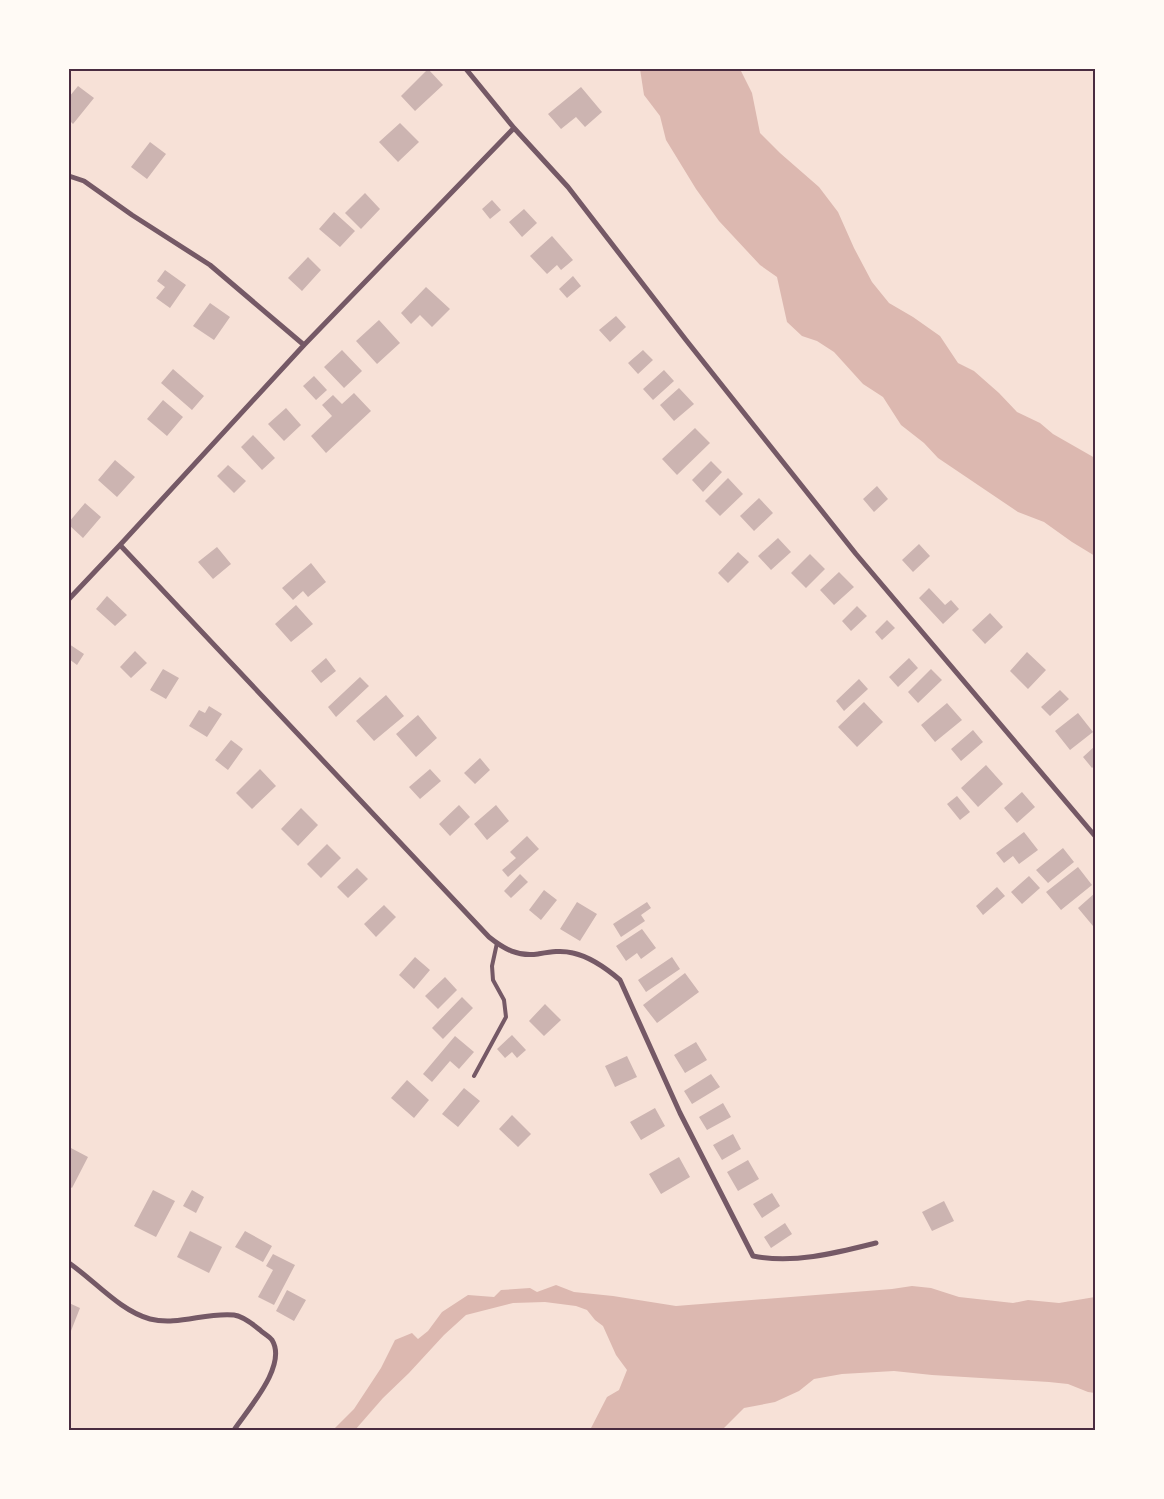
<svg xmlns="http://www.w3.org/2000/svg" width="1164" height="1499" font-family="'PT Sans Narrow',sans-serif">
	<rect width="100%" height="100%" fill="#f7e1d7"/>
	<!-- water -->
	<path fill="#dcb8b0" d="M 640,69 L 740,69 L 752,93 L 760,133 L 780,153 L 819,187 L 838,212 L 854,248 L 872,282 L 889,303 L 913,317 L 940,336 L 958,363 L 974,371 L 999,393 L 1017,412 L 1040,423 L 1053,434 L 1095,458 L 1095,556 L 1072,542 L 1044,522 L 1018,512 L 938,458 L 924,443 L 901,425 L 883,397 L 863,384 L 834,352 L 817,341 L 802,336 L 787,322 L 777,277 L 760,265 L 719,221 L 696,189 L 666,140 L 660,116 L 644,95 Z
		M 556,1285 L 574,1292 L 613,1296 L 676,1306 L 892,1289 L 912,1286 L 931,1288 L 959,1297 L 1013,1303 L 1028,1300 L 1059,1303 L 1095,1297 L 1095,1393 L 1088,1392 L 1068,1384 L 1049,1382 L 932,1375 L 894,1371 L 842,1374 L 814,1379 L 799,1391 L 775,1402 L 744,1408 L 722,1430 L 590,1430 L 607,1397 L 619,1390 L 627,1370 L 616,1355 L 603,1326 L 595,1320 L 587,1310 L 576,1306 L 545,1302 L 513,1303 L 466,1315 L 444,1335 L 409,1373 L 383,1398 L 355,1430 L 335,1430 L 334,1429 L 354,1409 L 381,1368 L 395,1340 L 412,1333 L 418,1339 L 428,1331 L 442,1312 L 468,1295 L 494,1297 L 501,1290 L 530,1288 L 537,1292 Z"/>
	<!-- building -->
	<path fill="#ccb4b1" d="M 428,69 L 443,85 L 415,111 L 401,96 Z
		M 78,86 L 94,98 L 73,124 L 69,120 L 69,97 Z
		M 581,87 L 602,112 L 585,127 L 576,117 L 561,129 L 548,114 Z
		M 400,123 L 419,142 L 398,162 L 379,142 Z
		M 150,142 L 166,154 L 147,179 L 131,167 Z
		M 365,193 L 380,209 L 361,229 L 345,213 Z
		M 492,200 L 501,210 L 490,219 L 482,209 Z
		M 524,209 L 537,223 L 522,237 L 509,222 Z
		M 334,212 L 355,231 L 340,247 L 319,229 Z
		M 552,236 L 573,260 L 561,270 L 557,265 L 547,274 L 530,256 Z
		M 308,257 L 321,270 L 302,291 L 288,278 Z
		M 165,270 L 186,285 L 170,308 L 156,298 L 165,287 L 157,281 Z
		M 573,276 L 581,286 L 567,298 L 559,289 Z
		M 426,287 L 450,309 L 432,327 L 420,315 L 411,324 L 401,313 Z
		M 210,303 L 230,317 L 214,340 L 193,326 Z
		M 616,316 L 626,327 L 610,342 L 599,330 Z
		M 379,320 L 400,343 L 377,364 L 356,341 Z
		M 342,350 L 362,371 L 344,388 L 324,367 Z
		M 643,350 L 653,360 L 638,374 L 628,363 Z
		M 173,369 L 204,396 L 192,410 L 161,383 Z
		M 664,370 L 674,381 L 653,400 L 643,389 Z
		M 314,376 L 327,390 L 316,400 L 303,386 Z
		M 679,388 L 694,404 L 674,421 L 660,405 Z
		M 354,393 L 371,411 L 326,453 L 311,436 L 332,416 L 322,405 L 333,395 L 342,404 Z
		M 163,400 L 183,417 L 167,436 L 147,419 Z
		M 286,408 L 301,425 L 284,441 L 268,424 Z
		M 695,428 L 710,443 L 677,475 L 662,459 Z
		M 253,435 L 275,458 L 262,470 L 241,447 Z
		M 115,460 L 135,477 L 117,497 L 98,480 Z
		M 711,461 L 722,472 L 703,492 L 692,480 Z
		M 228,465 L 246,481 L 234,493 L 217,476 Z
		M 728,478 L 743,494 L 720,516 L 705,501 Z
		M 877,486 L 888,499 L 874,512 L 863,499 Z
		M 759,498 L 773,513 L 754,531 L 740,516 Z
		M 85,503 L 101,517 L 83,538 L 69,525 L 69,522 Z
		M 778,538 L 791,552 L 771,570 L 758,556 Z
		M 919,544 L 930,556 L 913,572 L 902,560 Z
		M 217,547 L 231,564 L 213,579 L 198,562 Z
		M 738,552 L 749,562 L 728,583 L 718,573 Z
		M 810,554 L 825,569 L 806,588 L 791,573 Z
		M 311,563 L 326,582 L 308,597 L 303,591 L 293,600 L 282,588 Z
		M 839,572 L 854,587 L 834,605 L 820,590 Z
		M 929,588 L 945,605 L 951,600 L 959,609 L 943,624 L 919,598 Z
		M 107,596 L 127,615 L 115,626 L 96,609 Z
		M 296,605 L 313,624 L 291,642 L 275,624 Z
		M 857,606 L 867,616 L 851,631 L 842,621 Z
		M 990,613 L 1003,627 L 985,644 L 972,630 Z
		M 887,620 L 895,628 L 882,640 L 875,632 Z
		M 69,644 L 84,654 L 77,665 L 69,659 Z
		M 135,651 L 147,663 L 131,678 L 120,667 Z
		M 1027,652 L 1046,670 L 1028,689 L 1010,671 Z
		M 326,658 L 336,671 L 321,683 L 311,671 Z
		M 909,658 L 918,668 L 898,687 L 889,677 Z
		M 163,669 L 179,678 L 166,699 L 150,690 Z
		M 931,669 L 942,680 L 918,703 L 908,692 Z
		M 360,677 L 369,686 L 336,717 L 328,707 Z
		M 859,679 L 868,689 L 844,711 L 836,701 Z
		M 1060,690 L 1069,699 L 1050,716 L 1041,707 Z
		M 386,695 L 404,716 L 374,741 L 356,721 Z
		M 864,702 L 883,722 L 857,747 L 838,727 Z
		M 947,703 L 962,720 L 935,742 L 921,725 Z
		M 209,706 L 222,714 L 207,737 L 189,726 L 199,710 L 205,713 Z
		M 1078,713 L 1093,732 L 1070,750 L 1055,731 Z
		M 418,715 L 437,738 L 416,757 L 396,734 Z
		M 973,730 L 983,742 L 961,761 L 951,749 Z
		M 231,740 L 243,749 L 228,770 L 215,760 Z
		M 1095,746 L 1095,765 L 1092,768 L 1083,757 Z
		M 480,758 L 490,770 L 475,784 L 464,773 Z
		M 986,765 L 1003,784 L 978,807 L 961,788 Z
		M 260,769 L 276,786 L 252,809 L 236,793 Z
		M 430,769 L 441,781 L 420,799 L 409,787 Z
		M 1022,792 L 1035,807 L 1017,823 L 1004,808 Z
		M 957,796 L 970,812 L 960,820 L 947,804 Z
		M 459,805 L 470,817 L 450,836 L 439,824 Z
		M 496,805 L 509,821 L 487,840 L 474,824 Z
		M 301,808 L 318,825 L 298,846 L 281,829 Z
		M 1024,832 L 1038,850 L 1019,864 L 1013,856 L 1004,863 L 996,853 Z
		M 527,836 L 539,849 L 508,877 L 502,870 L 516,858 L 510,852 Z
		M 327,844 L 341,858 L 321,878 L 307,864 Z
		M 1063,848 L 1074,862 L 1048,883 L 1036,870 Z
		M 1078,867 L 1092,885 L 1061,910 L 1046,892 Z
		M 357,868 L 368,879 L 348,898 L 337,887 Z
		M 520,874 L 528,882 L 511,898 L 504,891 Z
		M 1029,876 L 1040,888 L 1022,904 L 1011,892 Z
		M 997,887 L 1005,896 L 983,915 L 976,906 Z
		M 544,890 L 557,900 L 541,920 L 529,910 Z
		M 1095,893 L 1095,925 L 1093,926 L 1078,908 Z
		M 577,902 L 597,914 L 580,941 L 560,929 Z
		M 647,902 L 651,908 L 641,915 L 645,921 L 621,937 L 613,924 Z
		M 384,905 L 396,917 L 376,937 L 364,924 Z
		M 642,929 L 656,948 L 641,959 L 637,953 L 626,961 L 616,946 Z
		M 415,957 L 430,970 L 414,989 L 399,975 Z
		M 672,957 L 680,969 L 646,992 L 638,980 Z
		M 685,973 L 699,992 L 657,1023 L 643,1005 Z
		M 445,977 L 457,990 L 438,1009 L 425,996 Z
		M 462,997 L 473,1008 L 443,1039 L 432,1028 Z
		M 545,1004 L 561,1020 L 544,1036 L 529,1021 Z
		M 512,1035 L 526,1050 L 517,1058 L 512,1052 L 505,1058 L 497,1049 Z
		M 455,1036 L 474,1052 L 459,1069 L 450,1061 L 432,1082 L 423,1074 Z
		M 696,1042 L 707,1060 L 685,1073 L 674,1055 Z
		M 627,1056 L 637,1077 L 615,1087 L 605,1066 Z
		M 711,1074 L 720,1087 L 692,1104 L 684,1091 Z
		M 407,1080 L 429,1100 L 414,1118 L 391,1098 Z
		M 464,1088 L 480,1101 L 458,1127 L 442,1114 Z
		M 723,1103 L 731,1117 L 707,1130 L 699,1117 Z
		M 655,1108 L 665,1126 L 641,1140 L 630,1122 Z
		M 512,1115 L 531,1134 L 518,1147 L 499,1129 Z
		M 733,1134 L 741,1149 L 722,1160 L 713,1145 Z
		M 69,1147 L 88,1157 L 72,1188 L 69,1186 Z
		M 679,1157 L 690,1177 L 661,1194 L 649,1174 Z
		M 748,1160 L 759,1179 L 738,1191 L 727,1172 Z
		M 153,1190 L 175,1201 L 156,1237 L 134,1226 Z
		M 192,1190 L 204,1197 L 196,1213 L 183,1206 Z
		M 772,1193 L 780,1206 L 762,1218 L 753,1204 Z
		M 944,1201 L 954,1221 L 932,1231 L 922,1212 Z
		M 785,1223 L 792,1234 L 771,1248 L 764,1237 Z
		M 190,1231 L 222,1247 L 209,1273 L 177,1257 Z
		M 245,1231 L 272,1246 L 263,1262 L 235,1247 Z
		M 273,1254 L 295,1265 L 274,1305 L 258,1297 L 273,1270 L 266,1266 Z
		M 287,1290 L 306,1300 L 294,1321 L 276,1311 Z
		M 69,1303 L 80,1308 L 69,1336 Z"/>
	<g fill="none" stroke-linecap="round" stroke-linejoin="round">
		<!-- service -->
		<path stroke="#755966" stroke-width="4" d="M 474,1076 L 506,1017 L 504,1000 L 493,980 L 492,966 L 497,943"/>
		<!-- minor -->
		<path stroke="#755966" stroke-width="5" d="M 466,69 L 514,128 L 568,187 L 686,340 L 856,554 L 1095,836
			M 69,176 L 84,181 L 132,215 L 210,265 L 304,345
			M 120,545 L 489,937 C 504,949 518,957 538,954 C 550,952 561,950 573,953 C 591,957 606,968 620,980 L 680,1113 L 753,1256 C 794,1264 836,1253 876,1243
			M 69,599 L 120,545 L 304,345 L 514,128
			M 69,1263 C 94,1280 120,1311 150,1319 C 178,1326 206,1312 234,1315 C 242,1316 254,1325 260,1330 C 263,1333 269,1336 272,1340 C 288,1366 247,1410 234,1430"/>
	</g>
	<!-- border -->
	<rect width="1164" height="1499" fill="none" stroke="#fffaf5" stroke-width="140"/>
	<rect x="70" y="70" width="1024" height="1359" fill="none" stroke="#4a2c40" stroke-width="2"/>
</svg>
